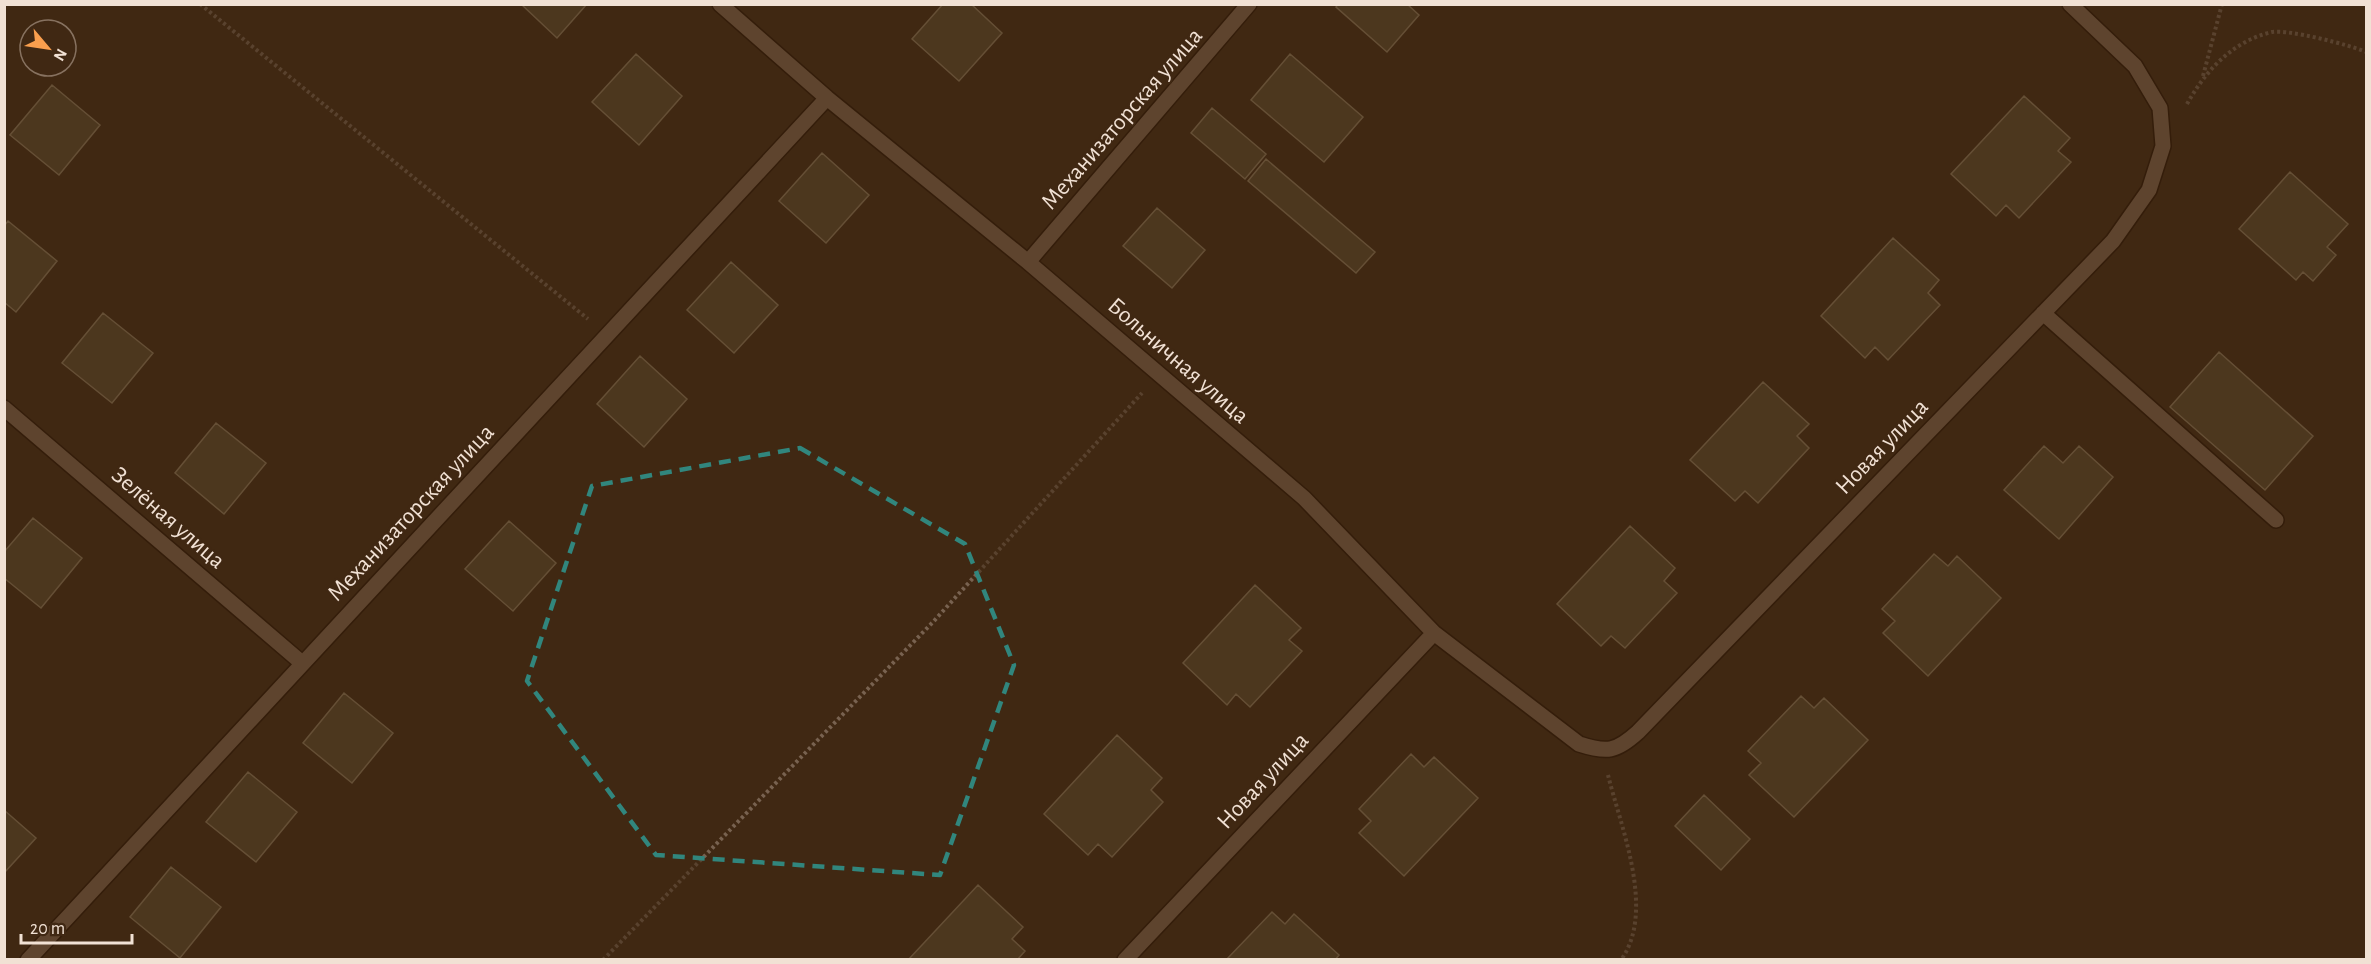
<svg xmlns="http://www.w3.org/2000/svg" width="2371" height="964" font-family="'Alegreya Sans',sans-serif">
	<rect width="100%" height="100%" fill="#402813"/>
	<!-- building -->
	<path fill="#5c492d" stroke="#927e60" stroke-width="1.5" d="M 521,4 L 587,4 L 557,38 Z
		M 943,4 L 971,4 L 1002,33 L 959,81 L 912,39 Z
		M 1338,4 L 1407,4 L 1419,15 L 1387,52 L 1336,7 Z
		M 636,54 L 682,96 L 639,145 L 592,102 Z
		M 1290,54 L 1363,117 L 1324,162 L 1251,100 Z
		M 52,85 L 100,125 L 59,175 L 10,135 Z
		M 2024,96 L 2070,138 L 2058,151 L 2071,162 L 2019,218 L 2006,205 L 1996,216 L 1951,174 Z
		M 1212,108 L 1266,154 L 1245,179 L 1191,133 Z
		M 822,153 L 869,195 L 826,243 L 779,201 Z
		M 1266,159 L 1375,252 L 1356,273 L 1248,181 Z
		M 2290,172 L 2348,224 L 2327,247 L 2336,255 L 2313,281 L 2303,272 L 2296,280 L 2239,229 Z
		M 1157,208 L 1205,250 L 1172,288 L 1123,246 Z
		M 8,221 L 57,261 L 16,312 L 4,302 L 4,226 Z
		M 1893,238 L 1939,280 L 1928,293 L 1940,305 L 1888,360 L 1875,347 L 1865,358 L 1821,316 Z
		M 731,262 L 778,305 L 734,353 L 687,310 Z
		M 103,313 L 153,353 L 112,403 L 62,363 Z
		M 2219,352 L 2313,436 L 2265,490 L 2170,407 Z
		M 640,356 L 687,399 L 644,447 L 597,404 Z
		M 1763,382 L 1809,424 L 1797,436 L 1809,448 L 1758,503 L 1745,491 L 1735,501 L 1690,460 Z
		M 216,423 L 266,463 L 224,514 L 175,473 Z
		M 2044,446 L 2063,463 L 2079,446 L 2113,477 L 2059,539 L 2004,490 Z
		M 33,518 L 82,558 L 41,608 L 4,578 L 4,552 Z
		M 509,521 L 556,563 L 513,611 L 465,569 Z
		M 1630,526 L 1675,568 L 1664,581 L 1677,593 L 1625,648 L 1611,636 L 1601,646 L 1557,604 Z
		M 1934,554 L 1948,566 L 1957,556 L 2001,598 L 1928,676 L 1883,633 L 1895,621 L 1882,609 Z
		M 1255,585 L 1301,628 L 1289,640 L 1302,651 L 1250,707 L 1236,694 L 1227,705 L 1183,663 Z
		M 344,693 L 393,733 L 352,783 L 303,743 Z
		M 1801,696 L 1814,708 L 1824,698 L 1868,740 L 1794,817 L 1749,775 L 1761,763 L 1748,751 Z
		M 1117,735 L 1162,778 L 1151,790 L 1163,802 L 1112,857 L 1098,844 L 1088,855 L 1044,814 Z
		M 1411,754 L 1424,767 L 1434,757 L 1478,798 L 1404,876 L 1359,833 L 1371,821 L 1359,809 Z
		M 248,772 L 297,812 L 256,862 L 206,822 Z
		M 1704,795 L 1750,839 L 1721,870 L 1675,826 Z
		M 4,810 L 36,838 L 4,873 Z
		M 171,867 L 221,907 L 180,958 L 130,917 Z
		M 978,885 L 1023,927 L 1012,939 L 1025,951 L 1017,960 L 908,960 Z
		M 1272,912 L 1285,924 L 1294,914 L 1339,955 L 1335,960 L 1226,960 Z"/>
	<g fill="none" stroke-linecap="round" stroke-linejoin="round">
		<!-- minor casing -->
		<g stroke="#261000" stroke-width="18">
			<path id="minor" d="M 720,4 L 827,98 L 1028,262 L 1304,498 L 1434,633 L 1579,744 C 1607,753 1616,752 1638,732 L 2113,241 L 2149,190 L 2163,146 L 2160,108 L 2135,66 L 2070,4
				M 1028,262 L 1249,4
				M 2043,313 L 2276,520
				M 4,408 L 302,663
				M 28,960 L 827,98
				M 1125,960 L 1434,633"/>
		</g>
		<!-- path -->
		<path stroke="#786250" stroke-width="4" stroke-dasharray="3 3" stroke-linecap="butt" d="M 200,4 L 588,319
			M 2203,76 L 2222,4
			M 2187,104 C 2206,70 2233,41 2272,32 C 2287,29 2351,45 2366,52
			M 1608,775 C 1621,828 1656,911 1621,960
			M 603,960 L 933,622 L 1142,393"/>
		<!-- minor -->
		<use href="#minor" stroke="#836750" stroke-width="15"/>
	</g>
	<!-- marked area -->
	<path d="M0 0H2371V964H0ZM 800,448 L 965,544 L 1014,665 L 940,875 L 656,855 L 527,681 L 592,486 Z" fill="#402813" fill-opacity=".55" fill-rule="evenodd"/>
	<path fill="none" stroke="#31867d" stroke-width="4.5" stroke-dasharray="12 8" stroke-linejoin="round" d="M 800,448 L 965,544 L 1014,665 L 940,875 L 656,855 L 527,681 L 592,486 Z"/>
	<g text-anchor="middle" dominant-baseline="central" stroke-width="4.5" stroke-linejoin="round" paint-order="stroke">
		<!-- street labels -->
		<g font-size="24" fill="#f1e1d4" stroke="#402813">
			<text transform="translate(1122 119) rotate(-49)">Механизаторская улица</text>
			<text transform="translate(1178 361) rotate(41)">Больничная улица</text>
			<text transform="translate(1882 447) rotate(-46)">Новая улица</text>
			<text transform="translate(411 513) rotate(-47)">Механизаторская улица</text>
			<text transform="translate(168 518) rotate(41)">Зелёная улица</text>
			<text transform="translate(1263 781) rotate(-47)">Новая улица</text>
		</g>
	</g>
	<!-- border -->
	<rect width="2371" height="964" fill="none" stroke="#f1e1d4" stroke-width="12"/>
	<!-- north arrow -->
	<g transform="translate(48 48) rotate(119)"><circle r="28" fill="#402813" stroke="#877260" stroke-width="1.5"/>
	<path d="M0-4.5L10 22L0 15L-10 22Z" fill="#fa9f4e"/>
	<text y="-9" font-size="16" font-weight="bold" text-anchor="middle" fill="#f1e1d4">N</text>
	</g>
	<!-- scale -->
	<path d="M21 934v9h111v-9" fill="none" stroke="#f1e1d4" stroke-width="3"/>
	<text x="30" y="934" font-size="18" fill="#f1e1d4" stroke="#402813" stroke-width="4.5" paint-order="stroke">20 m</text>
</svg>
